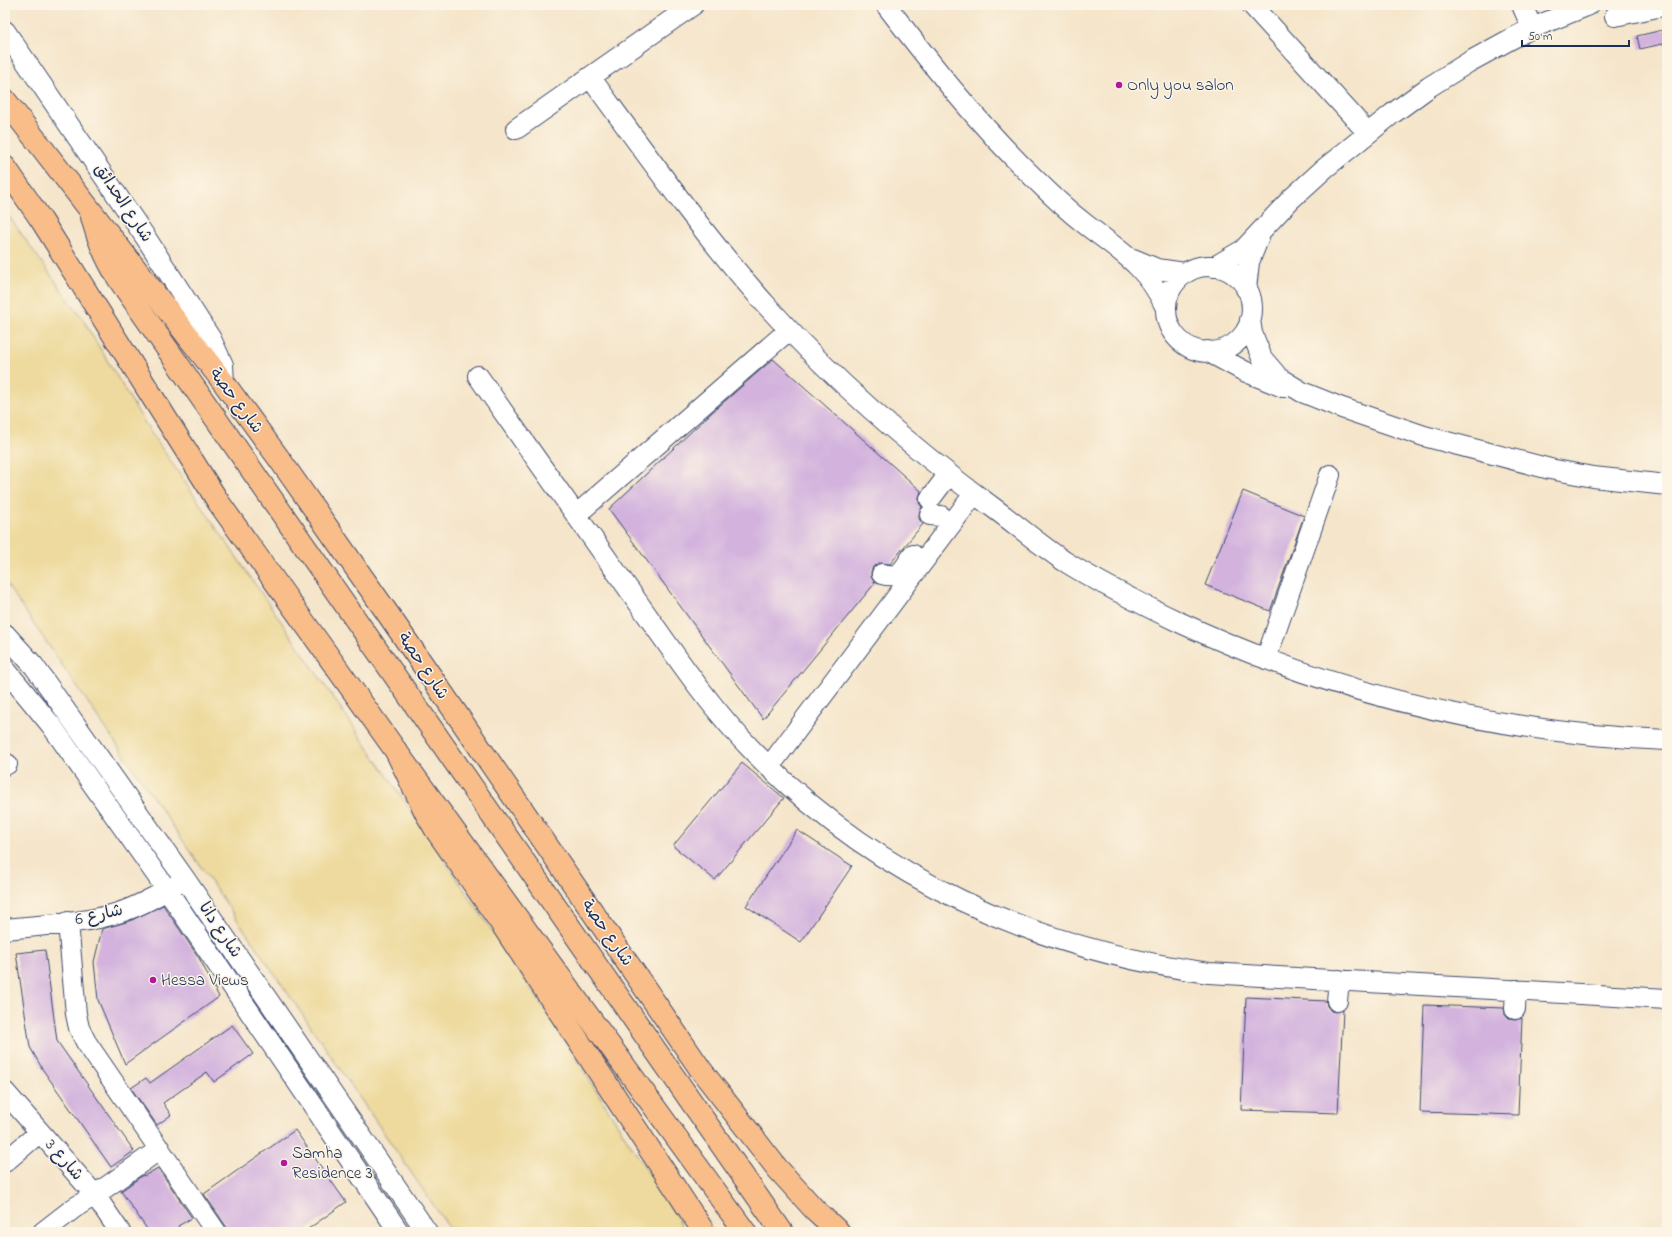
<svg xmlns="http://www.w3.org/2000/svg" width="1672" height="1237" font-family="'Indie Flower','Playpen Sans Arabic',sans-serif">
	<rect width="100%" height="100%" fill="#fcf5e5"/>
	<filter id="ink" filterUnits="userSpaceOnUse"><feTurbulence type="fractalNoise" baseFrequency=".025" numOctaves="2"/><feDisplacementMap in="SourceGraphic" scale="8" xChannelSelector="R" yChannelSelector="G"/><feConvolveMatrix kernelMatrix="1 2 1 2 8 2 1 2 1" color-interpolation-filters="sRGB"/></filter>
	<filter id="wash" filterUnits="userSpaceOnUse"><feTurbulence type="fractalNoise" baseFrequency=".012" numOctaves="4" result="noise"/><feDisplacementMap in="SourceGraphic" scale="16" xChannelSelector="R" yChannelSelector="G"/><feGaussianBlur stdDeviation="0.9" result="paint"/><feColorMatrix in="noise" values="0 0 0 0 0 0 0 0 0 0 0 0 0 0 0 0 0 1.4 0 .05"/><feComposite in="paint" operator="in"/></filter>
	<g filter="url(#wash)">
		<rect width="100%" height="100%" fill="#f5e5ca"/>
		<!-- sand -->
		<path fill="#eeda9e" stroke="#84847e" d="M 5,211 L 83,320 L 149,430 L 395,787 L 538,999 L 686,1232 L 452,1232 L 5,582 Z"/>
		<g id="blocks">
			<!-- building -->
			<path fill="#d3b3de" d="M 1667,29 L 1667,43 L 1640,49 L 1637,36 Z
				M 773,359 L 921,491 L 919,498 L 919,503 L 922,507 L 919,514 L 919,519 L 923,524 L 890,564 L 879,563 L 873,567 L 871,572 L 871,577 L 875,583 L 763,719 L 609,509 L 710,414 Z
				M 1243,491 L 1304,516 L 1270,611 L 1205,585 Z
				M 742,763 L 784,798 L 715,880 L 673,846 Z
				M 797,830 L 852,866 L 801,942 L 746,906 Z
				M 163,905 L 199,958 L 219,997 L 125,1064 L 98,1000 L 94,962 L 102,929 L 130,921 Z
				M 45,950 L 57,1041 L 134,1151 L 111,1167 L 43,1070 L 30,1047 L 16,953 Z
				M 1246,997 L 1326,1001 L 1327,1006 L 1331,1011 L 1336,1012 L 1343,1010 L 1338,1113 L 1241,1110 Z
				M 1424,1005 L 1504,1008 L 1505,1015 L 1509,1019 L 1515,1020 L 1522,1018 L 1518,1115 L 1420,1112 Z
				M 232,1025 L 253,1054 L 214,1082 L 207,1072 L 163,1103 L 171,1115 L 157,1125 L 131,1088 L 146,1078 L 150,1083 Z
				M 295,1130 L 346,1202 L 304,1232 L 230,1232 L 204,1194 Z
				M 158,1168 L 192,1218 L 178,1226 L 182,1232 L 149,1232 L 121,1191 L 143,1175 L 144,1176 Z"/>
		</g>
	</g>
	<g filter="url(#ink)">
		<use href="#blocks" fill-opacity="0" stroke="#3c4a6e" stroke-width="1"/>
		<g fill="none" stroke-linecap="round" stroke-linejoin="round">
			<!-- minor casing -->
			<g stroke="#3c4a6e" stroke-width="22">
				<path id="minor" d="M 886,5 C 932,65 979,125 1034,178 C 1050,194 1067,210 1085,224 C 1121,252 1146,265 1166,308
					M 1252,5 L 1368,133
					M 1522,5 L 1532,28
					M 1615,16 L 1667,5
					M 5,31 L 146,238 L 211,339 L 223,365 L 224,383
					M 590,77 C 647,155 703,235 768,307 C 836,383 913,449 995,509 C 1018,526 1040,545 1064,561 C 1101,584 1141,604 1181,623 C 1334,694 1499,733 1667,740
					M 516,129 L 693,5
					M 1133,259 L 1157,269 L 1185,273
					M1166 309a43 43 0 1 1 86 0a43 43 0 1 1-86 0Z
					M 1214,267 L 1243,250 L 1291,199 L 1324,169 L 1392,114 L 1429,87 L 1469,62 L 1509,40 L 1532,28 L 1589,5
					M 1246,289 L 1249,262 L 1259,237
					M 1250,320 L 1252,333 L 1262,358 L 1279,378 L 1302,392 L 1342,408 L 1424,436 L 1550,469 L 1593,477 L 1667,485
					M 1207,351 L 1244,371 L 1283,387
					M 478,376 C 529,449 580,521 632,594 C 670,647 706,703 752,750 C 876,878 1034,949 1209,973 L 1667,999
					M 930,499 L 949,474
					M 576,515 L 789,330
					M 930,515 L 941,516
					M 882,574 C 901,579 903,569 913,555
					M 5,634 L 34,666 L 185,879 L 427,1232
					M 1266,659 L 1330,475
					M 5,669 L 51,725 L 167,890 L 399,1232
					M 5,765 L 7,764
					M 769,767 L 974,494
					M 68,922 L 76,1014 L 79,1028 L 86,1042 L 216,1232
					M 5,929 C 42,925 83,924 118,913 C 140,906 159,895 179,883
					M 1337,1001 L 1339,980
					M 1515,1009 L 1516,990
					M 5,1092 L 95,1195 L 120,1232
					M 5,1162 L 40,1132
					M 43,1232 L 74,1208 L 95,1195 L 160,1149"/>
			</g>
			<!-- major casing -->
			<g stroke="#3c4a6e" stroke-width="24">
				<path id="major" d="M 5,100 L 224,383 L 280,460 L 388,614 L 701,1070 L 777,1168 L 815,1210 L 839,1232
					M 5,167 L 42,221 L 219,503 L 396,751 L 745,1232"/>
			</g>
			<!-- highway casing -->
			<g stroke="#3c4a6e" stroke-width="24">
				<path id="highway" d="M 91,213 C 97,238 106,259 120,281 L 782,1232
					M 396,751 L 426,813 L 438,833 L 503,926 L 704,1232"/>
			</g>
			<!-- minor -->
			<use href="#minor" stroke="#fff" stroke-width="20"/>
			<!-- major -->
			<use href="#major" stroke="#f8bd89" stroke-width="22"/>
			<!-- highway -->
			<use href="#highway" stroke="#f8bd89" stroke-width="22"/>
		</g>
	</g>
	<!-- markers -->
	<g fill="#b5179e" stroke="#fcf5e5" stroke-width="1.5">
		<circle cx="1119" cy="85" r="4"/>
		<circle cx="153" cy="980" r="4"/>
		<circle cx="284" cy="1163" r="4"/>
	</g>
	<g text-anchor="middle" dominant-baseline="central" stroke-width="3" stroke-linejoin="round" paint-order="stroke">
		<!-- poi labels -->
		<g font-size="17" fill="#1b2f5e" stroke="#fcf5e5" text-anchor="start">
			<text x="1127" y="85">Only you salon</text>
			<text x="161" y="980">Hessa Views</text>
			<text x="292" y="1153">Samha<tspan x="292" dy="20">Residence 3</tspan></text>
		</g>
		<!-- street labels -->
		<g font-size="17" fill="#1b2f5e" stroke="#fcf5e5">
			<text transform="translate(123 203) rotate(56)">شارع الحدائق</text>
			<text transform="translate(236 401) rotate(53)">شارع حصة</text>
			<text transform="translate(423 666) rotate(56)">شارع حصة</text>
			<text transform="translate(99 915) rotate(-12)">شارع 6</text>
			<text transform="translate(220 930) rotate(56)">شارع دانا</text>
			<text transform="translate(607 933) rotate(55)">شارع حصة</text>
			<text transform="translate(64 1160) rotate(49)">شارع 3</text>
		</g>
	</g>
	<!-- margin -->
	<rect width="1672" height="1237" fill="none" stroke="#fcf5e5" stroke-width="20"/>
	<!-- scale -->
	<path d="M1522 40v6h107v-6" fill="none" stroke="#1b2f5e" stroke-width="2"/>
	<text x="1528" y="40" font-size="12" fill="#1b2f5e" stroke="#fcf5e5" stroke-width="3" paint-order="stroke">50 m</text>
</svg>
